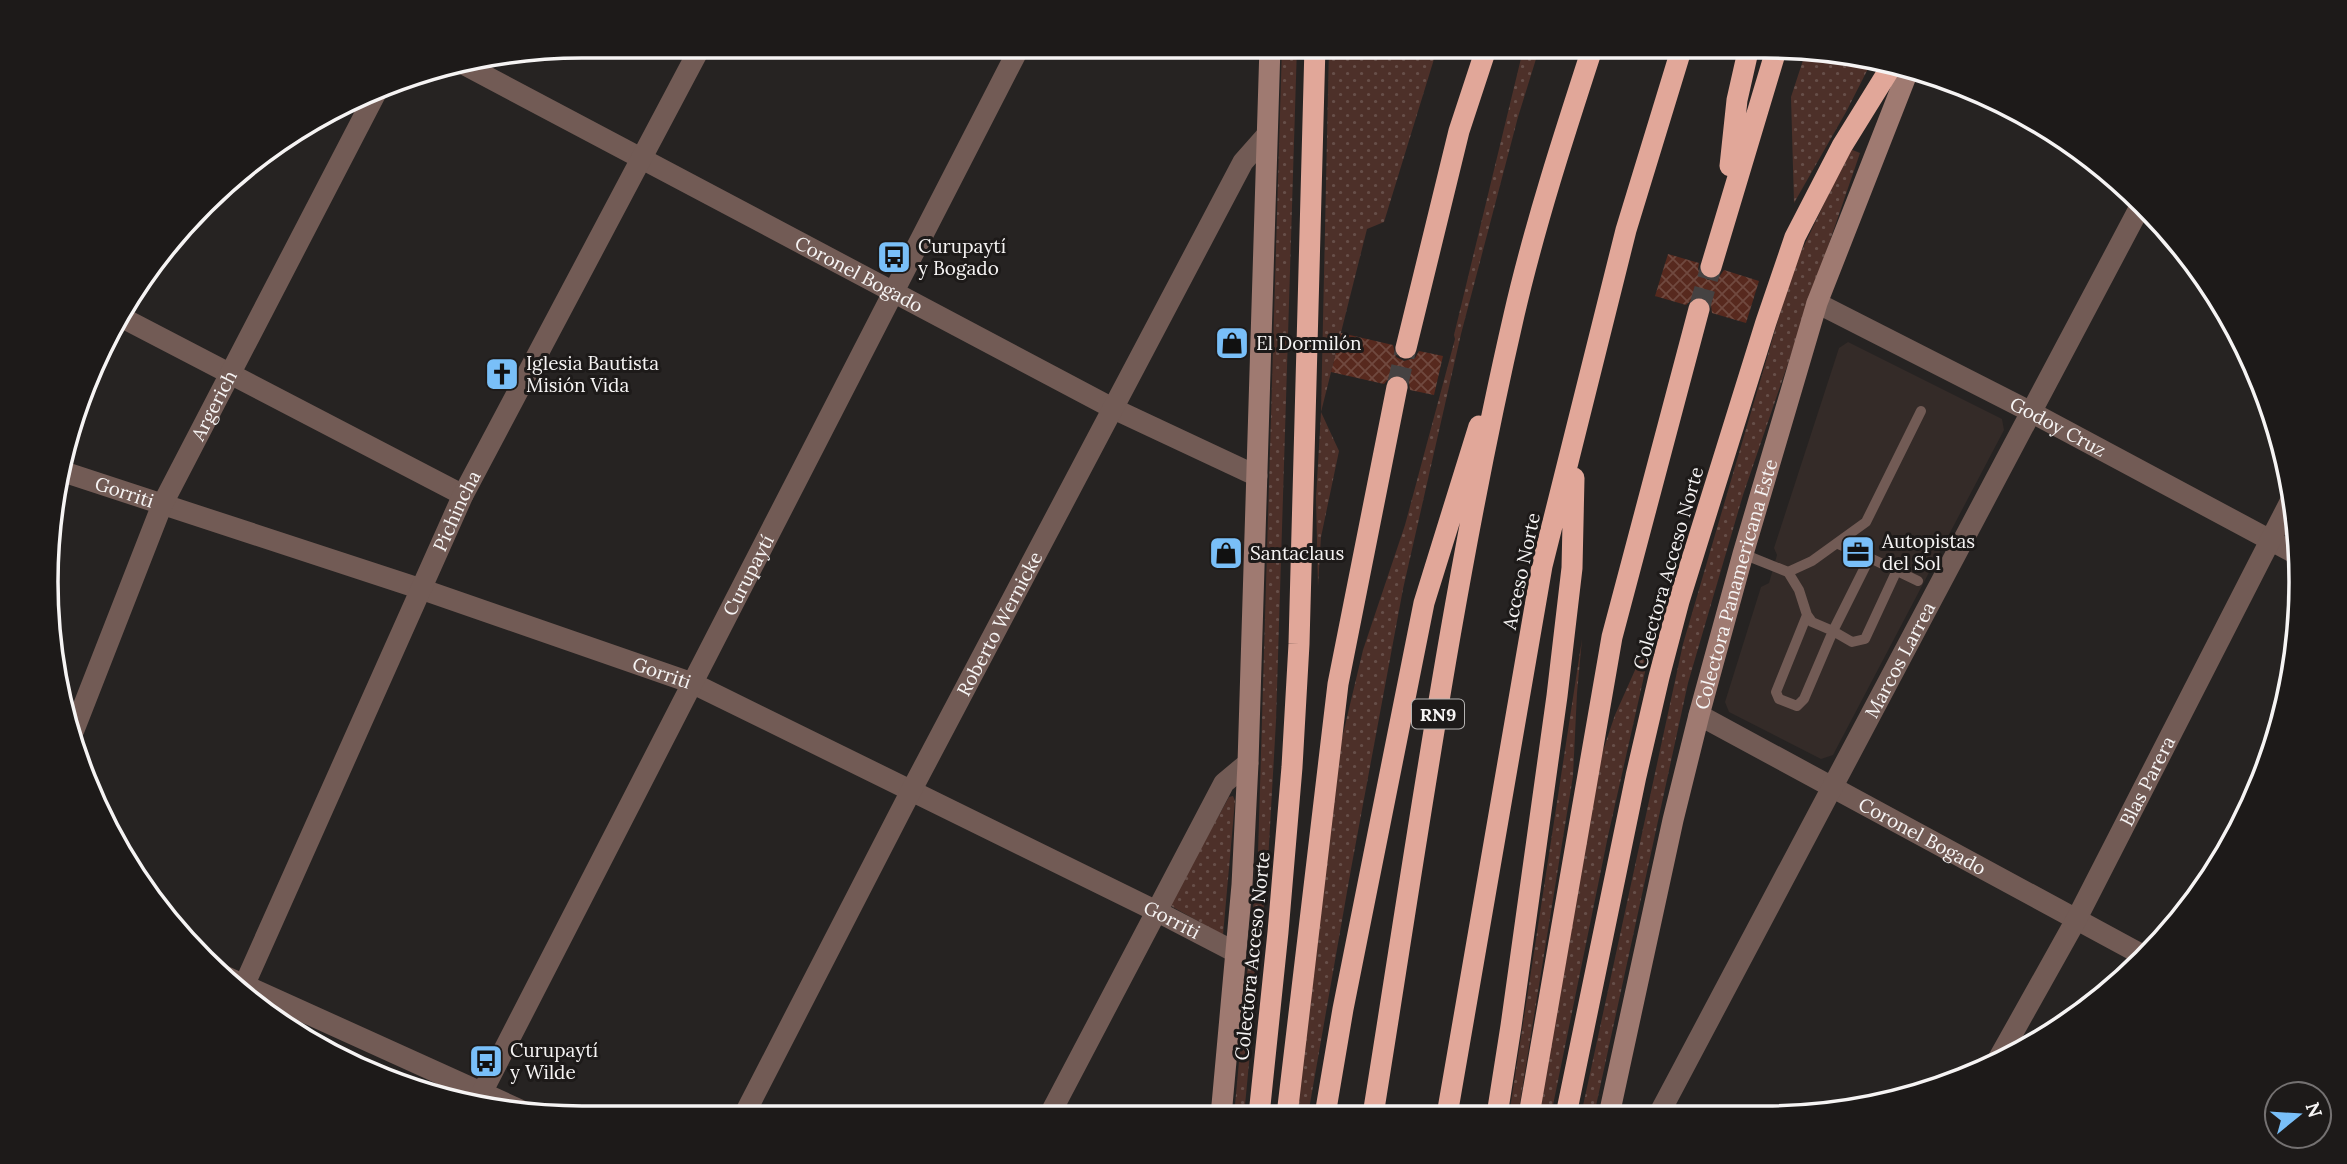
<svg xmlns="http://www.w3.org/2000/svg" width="2347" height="1164" font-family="Lora,serif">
	<defs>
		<pattern id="grass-dots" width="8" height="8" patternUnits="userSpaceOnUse" patternTransform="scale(1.75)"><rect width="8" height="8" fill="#4d3029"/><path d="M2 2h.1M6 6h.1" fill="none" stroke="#674f49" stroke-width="1.8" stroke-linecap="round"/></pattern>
		<pattern id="building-cross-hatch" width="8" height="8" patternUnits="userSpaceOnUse" patternTransform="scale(1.75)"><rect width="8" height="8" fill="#57291e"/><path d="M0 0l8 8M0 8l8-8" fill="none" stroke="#70493f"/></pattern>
	</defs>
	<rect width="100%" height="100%" fill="#262322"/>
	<!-- built -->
	<path fill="#342b28" d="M 1848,342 L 2002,419 L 2004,430 L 1833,755 L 1821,759 L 1729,712 L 1725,702 L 1761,587 L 1769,583 L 1777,555 L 1774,548 L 1839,348 Z"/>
	<!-- grass -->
	<path fill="url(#grass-dots)" d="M 1282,46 L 1297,46 L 1276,721 L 1268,862 L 1244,1116 L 1234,1116 L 1258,854 Z
		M 1329,46 L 1438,46 L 1384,222 L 1367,229 L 1321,412 L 1339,451 L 1321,537 L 1318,586 L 1316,498 L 1321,412 Z
		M 1524,46 L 1540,46 L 1518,117 L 1461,334 L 1403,589 L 1351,869 L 1308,1115 L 1293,1115 L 1337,759 L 1363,650 L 1405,525 L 1455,339 L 1454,335 Z
		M 1807,48 L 1873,59 L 1846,112 L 1794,203 L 1791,97 Z
		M 1850,149 L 1860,153 L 1743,495 L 1688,683 L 1594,1115 L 1581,1115 L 1683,644 L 1793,269 Z
		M 1656,623 L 1608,836 L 1551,1115 L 1537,1115 L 1595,774 L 1615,715 Z
		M 1582,639 L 1577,693 L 1573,776 L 1518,1115 L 1509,1115 Z
		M 1233,796 L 1235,801 L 1223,935 L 1169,905 L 1229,797 Z"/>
	<!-- building -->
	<path fill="url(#building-cross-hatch)" d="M 1668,254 L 1699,263 L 1698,269 L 1701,275 L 1708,280 L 1719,277 L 1724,270 L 1759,281 L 1746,323 L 1712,313 L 1711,305 L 1703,297 L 1695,297 L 1686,305 L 1655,296 Z
		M 1341,333 L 1393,345 L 1396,357 L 1404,361 L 1415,358 L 1419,351 L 1443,356 L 1434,395 L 1410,390 L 1409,382 L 1400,374 L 1392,375 L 1384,384 L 1331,372 Z"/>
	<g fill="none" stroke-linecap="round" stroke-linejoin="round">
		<!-- highway-tunnel -->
		<path stroke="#454242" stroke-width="21" stroke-dasharray="21 10" stroke-linecap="butt" d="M 1699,309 L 1711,267
			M 1397,387 L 1406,348"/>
		<!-- lane -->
		<path stroke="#725b55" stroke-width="10" d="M 1743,554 L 1788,572 L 1799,590 L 1807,615 L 1776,692 L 1779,699 L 1797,706 L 1804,699 L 1833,631 L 1852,642 L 1865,639 L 1897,570
			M 1868,557 L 1918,581
			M 1788,572 L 1812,561 L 1866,522 L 1921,411
			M 1807,615 L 1812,622 L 1833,631 L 1865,567 L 1868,557 L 1838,544"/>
		<!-- street -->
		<g stroke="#725b55" stroke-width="21">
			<path id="s1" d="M 465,65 L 1114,409 L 1257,476"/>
			<path id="s2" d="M 1817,303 L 2031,412 L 2298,555"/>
			<path d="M 119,316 L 463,495"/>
			<path id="s3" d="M 58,470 L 421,589 L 692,683 L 1158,912 L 1235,952"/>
			<path id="s4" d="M 1699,715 L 2146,957"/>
			<path id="s5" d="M 74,730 L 162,505 L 377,91"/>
			<path d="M 220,974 L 529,1114"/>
			<path id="s6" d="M 242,990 L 463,495 L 701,46"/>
			<path id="s7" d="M 1996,1063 L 2076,920 L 2293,496"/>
			<path id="s8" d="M 475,1106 L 1020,46"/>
			<path id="s9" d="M 1659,1114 L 2142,203"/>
			<path d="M 1049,1116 L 1224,783 L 1248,763"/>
			<path id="s10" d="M 743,1117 L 911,791 L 1243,162 L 1266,136"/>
		</g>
		<!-- secondary -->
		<g stroke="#9f7a71" stroke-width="21">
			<path id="s11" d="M 1609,1115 L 1673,820 L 1699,715 L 1743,554 L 1817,303 L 1910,66"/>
			<path d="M 1221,1116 L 1242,885 L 1248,763 L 1270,46"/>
		</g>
		<!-- highway -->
		<path stroke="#e1a799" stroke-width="21" d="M 1730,166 L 1737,100 L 1749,47
			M 1711,267 L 1777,47
			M 1406,348 L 1459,131 L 1487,46
			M 1259,1115 L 1278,932 L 1292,767 L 1299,644 L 1315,46
			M 1287,1115 L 1338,684 L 1397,387
			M 1325,1115 L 1343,1009 L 1424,603 L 1479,426
			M 1373,1115 C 1416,848 1453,579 1514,315 C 1535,224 1564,135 1593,46
			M 1447,1115 L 1542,566 L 1626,230 L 1682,47
			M 1497,1115 L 1511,1026 L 1557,696 L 1572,568 L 1574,478
			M 1529,1115 L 1612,637 L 1699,309
			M 1566,1115 L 1636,776 L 1659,677 L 1679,601 L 1766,322 L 1795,237 L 1842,146 L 1894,62"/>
	</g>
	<!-- icons -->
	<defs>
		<g id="bus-square" transform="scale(1.75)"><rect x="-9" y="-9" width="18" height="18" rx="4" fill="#79bff8" stroke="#1d1a19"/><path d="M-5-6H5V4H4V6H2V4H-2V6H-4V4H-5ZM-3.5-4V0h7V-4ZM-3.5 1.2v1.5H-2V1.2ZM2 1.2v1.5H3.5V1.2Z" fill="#111"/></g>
		<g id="shop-square" transform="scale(1.75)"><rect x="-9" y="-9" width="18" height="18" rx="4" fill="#79bff8" stroke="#1d1a19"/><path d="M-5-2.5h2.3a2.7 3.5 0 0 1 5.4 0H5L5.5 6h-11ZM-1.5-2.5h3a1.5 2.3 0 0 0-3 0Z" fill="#111"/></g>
		<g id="church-square" transform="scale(1.75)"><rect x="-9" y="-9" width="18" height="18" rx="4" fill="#79bff8" stroke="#1d1a19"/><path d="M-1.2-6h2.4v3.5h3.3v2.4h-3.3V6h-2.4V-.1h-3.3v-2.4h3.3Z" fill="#111"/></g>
		<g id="office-square" transform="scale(1.75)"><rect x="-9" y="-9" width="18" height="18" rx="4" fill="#79bff8" stroke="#1d1a19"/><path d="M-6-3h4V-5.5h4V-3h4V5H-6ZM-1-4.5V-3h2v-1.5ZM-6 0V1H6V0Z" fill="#111"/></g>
	</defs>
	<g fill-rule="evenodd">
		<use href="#bus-square" x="894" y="257"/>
		<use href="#shop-square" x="1232" y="343"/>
		<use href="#church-square" x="502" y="374"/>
		<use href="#office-square" x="1858" y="552"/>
		<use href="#shop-square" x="1226" y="553"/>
		<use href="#bus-square" x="486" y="1061"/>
	</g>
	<g text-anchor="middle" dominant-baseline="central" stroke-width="6" stroke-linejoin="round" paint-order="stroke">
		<!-- shield labels -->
		<rect fill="#1d1a19" stroke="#b5b3b2" stroke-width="2" x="1412" y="699.5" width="52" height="29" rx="5"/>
		<g font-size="18" font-weight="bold" fill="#f6f4f4">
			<text x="1438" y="714">RN9</text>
		</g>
		<!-- poi labels -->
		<g font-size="19" fill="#f6f4f4" stroke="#1d1a19" text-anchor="start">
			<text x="918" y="246">Curupaytí<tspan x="918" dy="22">y Bogado</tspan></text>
			<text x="1256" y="343">El Dormilón</text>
			<text x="526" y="363">Iglesia Bautista<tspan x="526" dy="22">Misión Vida</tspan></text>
			<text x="1882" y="541">Autopistas<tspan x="1882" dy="22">del Sol</tspan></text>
			<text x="1250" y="553">Santaclaus</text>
			<text x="510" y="1050">Curupaytí<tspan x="510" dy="22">y Wilde</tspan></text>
		</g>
		<!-- street labels -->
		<g font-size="19" fill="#f6f4f4" stroke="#1d1a19">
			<text stroke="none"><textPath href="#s1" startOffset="446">Coronel Bogado</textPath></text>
			<text stroke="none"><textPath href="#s5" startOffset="354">Argerich</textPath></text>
			<text stroke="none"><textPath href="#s2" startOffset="271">Godoy Cruz</textPath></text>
			<text stroke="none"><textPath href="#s3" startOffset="70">Gorriti</textPath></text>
			<text stroke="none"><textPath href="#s6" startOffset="525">Pichincha</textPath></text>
			<text transform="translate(1668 568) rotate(-74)">Colectora Acceso Norte</text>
			<text transform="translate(1521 571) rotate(-78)">Acceso Norte</text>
			<text stroke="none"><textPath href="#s8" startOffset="597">Curupaytí</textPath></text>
			<text stroke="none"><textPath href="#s11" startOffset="546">Colectora Panamericana Este</textPath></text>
			<text stroke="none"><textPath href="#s10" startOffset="556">Roberto Wernicke</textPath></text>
			<text stroke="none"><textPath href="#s9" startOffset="514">Marcos Larrea</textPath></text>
			<text stroke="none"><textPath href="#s3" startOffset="637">Gorriti</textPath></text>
			<text stroke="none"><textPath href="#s7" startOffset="320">Blas Parera</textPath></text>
			<text stroke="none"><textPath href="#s4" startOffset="254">Coronel Bogado</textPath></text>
			<text stroke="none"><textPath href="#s3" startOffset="1204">Gorriti</textPath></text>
			<text transform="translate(1252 956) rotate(-84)">Colectora Acceso Norte</text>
		</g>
	</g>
	<!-- crop -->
	<path d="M0 0H2347V1164H0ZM582 58H1765A524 524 0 0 1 2289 582V582A524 524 0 0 1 1765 1106H582A524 524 0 0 1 58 582V582A524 524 0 0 1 582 58Z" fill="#1d1a19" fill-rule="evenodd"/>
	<path fill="none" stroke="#f6f4f4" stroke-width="3.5" d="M582 58H1765A524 524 0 0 1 2289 582V582A524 524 0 0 1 1765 1106H582A524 524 0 0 1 58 582V582A524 524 0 0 1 582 58Z"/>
	<!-- north arrow -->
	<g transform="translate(2298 1115) rotate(72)"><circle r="33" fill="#1d1a19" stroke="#747171" stroke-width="2"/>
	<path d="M0-5L12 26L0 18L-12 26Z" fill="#79bff8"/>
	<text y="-10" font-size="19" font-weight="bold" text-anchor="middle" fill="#f6f4f4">N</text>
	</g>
</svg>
